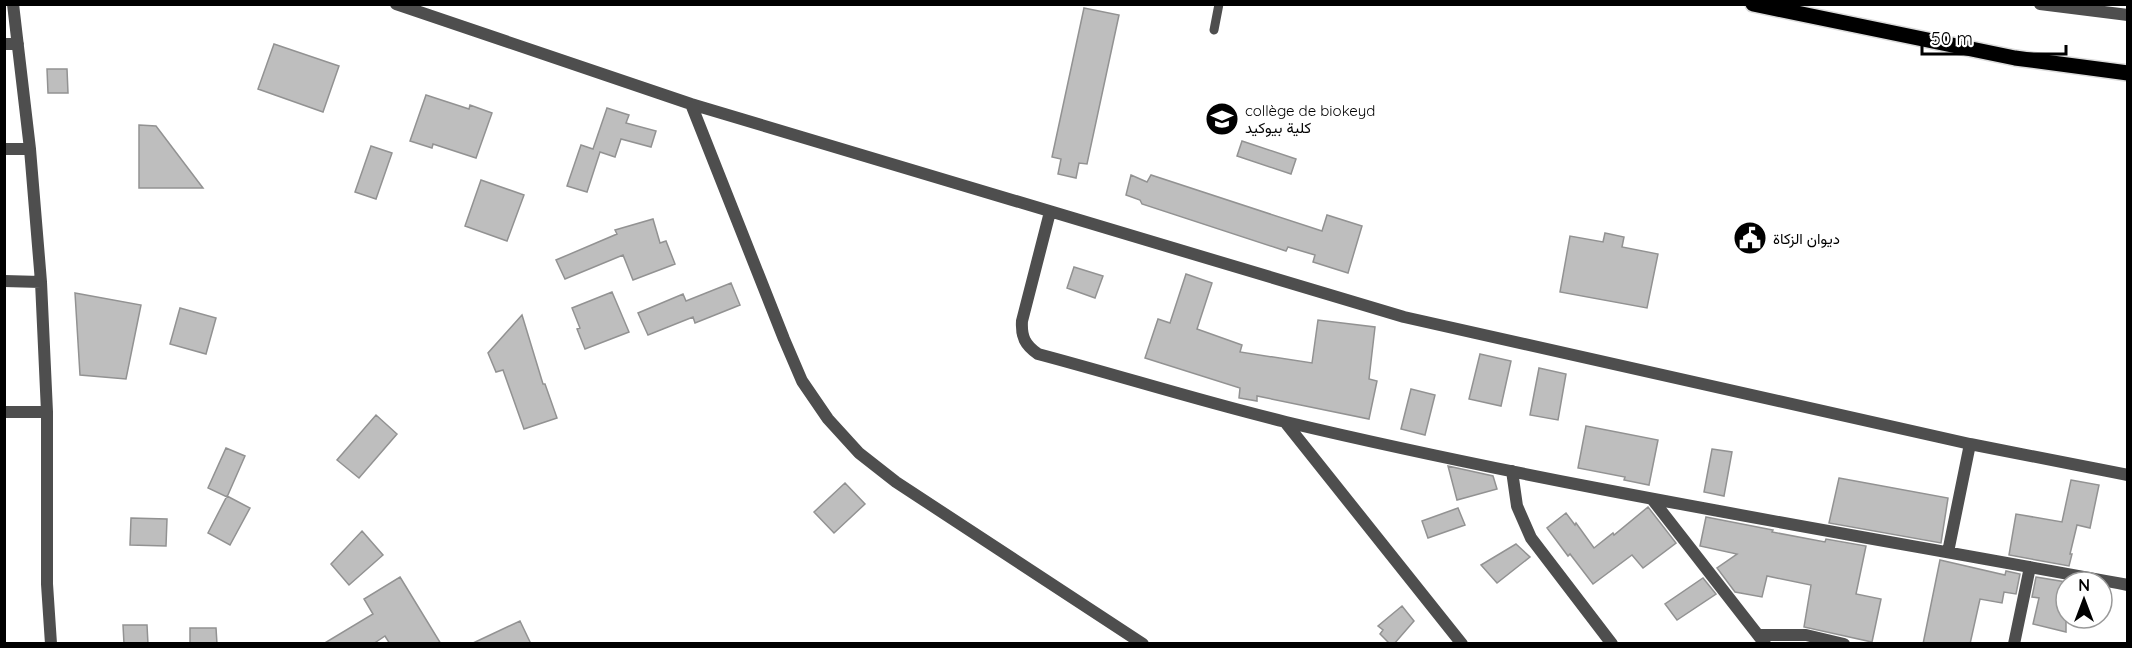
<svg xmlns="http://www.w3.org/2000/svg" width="2132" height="648" font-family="Quicksand,Vazirmatn,sans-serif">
	<rect width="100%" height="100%" fill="#fff"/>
	<!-- building -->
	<path fill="#bebebe" stroke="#929292" stroke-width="1.5" d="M 1084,8 L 1119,15 L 1087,164 L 1079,163 L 1076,178 L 1058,174 L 1061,159 L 1052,157 Z
		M 274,44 L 339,66 L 323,112 L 258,89 Z
		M 47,69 L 67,69 L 68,93 L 48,93 Z
		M 426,95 L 469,109 L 470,105 L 492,113 L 476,158 L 433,144 L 432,148 L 410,141 Z
		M 607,108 L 629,115 L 626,123 L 656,131 L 651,147 L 621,139 L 615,157 L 600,152 L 587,192 L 567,186 L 581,145 L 593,149 Z
		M 139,125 L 156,126 L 203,188 L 139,188 Z
		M 1242,141 L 1296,159 L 1291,174 L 1237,156 Z
		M 371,146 L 392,153 L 376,199 L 355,192 Z
		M 1131,175 L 1147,182 L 1151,175 L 1322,231 L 1327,215 L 1362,226 L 1348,273 L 1313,262 L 1315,255 L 1288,247 L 1286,251 L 1142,204 L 1140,200 L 1126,195 Z
		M 481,180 L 524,195 L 507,241 L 465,226 Z
		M 653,219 L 660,243 L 666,241 L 675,264 L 633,280 L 623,255 L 565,279 L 556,260 L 617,234 L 615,230 Z
		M 1605,233 L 1624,237 L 1622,247 L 1658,254 L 1647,308 L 1560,292 L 1570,236 L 1603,242 Z
		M 1074,267 L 1103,276 L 1095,298 L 1067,288 Z
		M 1186,274 L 1212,283 L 1197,329 L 1242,345 L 1240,352 L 1312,363 L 1318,320 L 1375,327 L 1369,379 L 1377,381 L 1369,419 L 1257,396 L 1257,401 L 1239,398 L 1240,388 L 1145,358 L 1158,319 L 1170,323 Z
		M 731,283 L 740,305 L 695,323 L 693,317 L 648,335 L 638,313 L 683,294 L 686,301 Z
		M 612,292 L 629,332 L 585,349 L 577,329 L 580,328 L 572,308 Z
		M 75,293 L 141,305 L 126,379 L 80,375 Z
		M 180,308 L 216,318 L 206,354 L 170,344 Z
		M 522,315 L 543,384 L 545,384 L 557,418 L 524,429 L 503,370 L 496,372 L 488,353 Z
		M 1480,354 L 1511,361 L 1501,406 L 1469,399 Z
		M 1539,368 L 1566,374 L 1558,420 L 1530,415 Z
		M 1411,389 L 1435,395 L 1425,435 L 1401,429 Z
		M 376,415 L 397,434 L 359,478 L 337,460 Z
		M 1586,426 L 1658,440 L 1649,485 L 1624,480 L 1625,477 L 1578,468 Z
		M 226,448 L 245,456 L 227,497 L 208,488 Z
		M 1712,449 L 1732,452 L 1724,496 L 1704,492 Z
		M 1448,466 L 1493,476 L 1497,489 L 1457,500 Z
		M 1839,478 L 1948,498 L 1941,543 L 1829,523 Z
		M 2071,480 L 2099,485 L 2090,528 L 2077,525 L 2070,554 L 2072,554 L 2069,566 L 2009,555 L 2016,514 L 2062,522 Z
		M 845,483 L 865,504 L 834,533 L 814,512 Z
		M 227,496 L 250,508 L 230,545 L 208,533 Z
		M 1648,507 L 1676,543 L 1643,568 L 1632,555 L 1593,584 L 1570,554 L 1568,556 L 1547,528 L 1566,513 L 1575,525 L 1576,523 L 1594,548 L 1613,533 L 1614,535 Z
		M 1458,508 L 1465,525 L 1428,538 L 1422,521 Z
		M 1706,517 L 1773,530 L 1772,532 L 1825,542 L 1826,539 L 1866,546 L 1856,594 L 1881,599 L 1872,642 L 1804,627 L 1811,585 L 1767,576 L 1762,597 L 1735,592 L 1717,568 L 1737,554 L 1700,546 Z
		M 131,518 L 167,519 L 166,546 L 130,545 Z
		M 362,531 L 383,555 L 349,585 L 331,564 Z
		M 1516,544 L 1530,557 L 1497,583 L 1481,565 Z
		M 1940,560 L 2005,575 L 2006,571 L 2020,574 L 2016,594 L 2004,592 L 2002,603 L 1980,599 L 1970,644 L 1923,644 Z
		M 400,577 L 441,644 L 390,644 L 385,636 L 373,644 L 323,644 L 373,614 L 364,599 Z
		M 2036,577 L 2066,582 L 2066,632 L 2033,624 L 2039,598 L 2032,597 Z
		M 1703,578 L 1716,594 L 1677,620 L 1665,604 Z
		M 1402,606 L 1414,621 L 1394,644 L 1390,644 L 1380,634 L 1383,630 L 1378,626 Z
		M 520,621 L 531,644 L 471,644 Z
		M 123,625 L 147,625 L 148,644 L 124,644 Z
		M 190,628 L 216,628 L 217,644 L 190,644 Z"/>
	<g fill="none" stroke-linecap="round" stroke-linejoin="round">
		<!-- primary casing -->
		<g stroke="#dbdbdb" stroke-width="18">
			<path id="primary" d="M 1753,4 L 2015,58 L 2128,73"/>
		</g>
		<!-- lane -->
		<path stroke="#4e4e4e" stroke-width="9" d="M 1214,30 L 1219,4"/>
		<!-- street -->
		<path stroke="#4e4e4e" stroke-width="12" d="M 13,4 L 30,149 L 41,282 L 47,412 L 47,584 L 51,644
			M 396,4 L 691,104 L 1404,317 L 1970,444 L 2128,475
			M 2040,4 L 2128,15
			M 4,44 L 18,44
			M 691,104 L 784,339 L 802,381 L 828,419 L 859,453 L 896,482 L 1143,644
			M 4,149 L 30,149
			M 1050,212 L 1022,321 C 1021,337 1025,345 1038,354 C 1121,376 1203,402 1286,422 C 1564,488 1847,533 2128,585
			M 4,281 L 41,282
			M 4,412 L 47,412
			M 1285,422 L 1462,644
			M 1512,471 L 1517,506 L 1531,538 L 1612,644
			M 1652,499 L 1765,644
			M 1948,552 L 1970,444
			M 1759,635 L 1806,635 L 1844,644
			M 2014,644 L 2030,567"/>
		<!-- primary -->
		<use href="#primary" stroke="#000" stroke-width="15"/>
	</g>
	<!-- icons -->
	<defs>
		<g id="school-disc" transform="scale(1.725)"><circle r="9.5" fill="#000" stroke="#fff"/><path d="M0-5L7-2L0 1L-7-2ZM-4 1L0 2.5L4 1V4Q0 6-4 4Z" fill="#fff"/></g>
		<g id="civic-disc" transform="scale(1.725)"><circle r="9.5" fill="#000" stroke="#fff"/><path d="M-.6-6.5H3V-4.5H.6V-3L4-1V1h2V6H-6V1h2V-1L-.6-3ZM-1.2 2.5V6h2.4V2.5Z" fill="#fff"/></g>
	</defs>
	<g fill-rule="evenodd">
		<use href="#school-disc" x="1222" y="119"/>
		<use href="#civic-disc" x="1750" y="238"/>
	</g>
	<g text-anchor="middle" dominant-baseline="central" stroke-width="4.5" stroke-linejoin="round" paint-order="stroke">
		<!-- poi labels -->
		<g font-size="15" fill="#000" stroke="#fff" text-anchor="start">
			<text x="1245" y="110">collège de biokeyd<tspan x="1245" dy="17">كلية بيوكيد</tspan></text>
			<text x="1773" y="238">ديوان الزكاة</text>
		</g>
	</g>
	<!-- border -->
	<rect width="2132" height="648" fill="none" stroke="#000000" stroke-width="12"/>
	<!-- north arrow -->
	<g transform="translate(2084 600)"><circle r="28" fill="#ffffff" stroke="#999999" stroke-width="1.5"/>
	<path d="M0-4.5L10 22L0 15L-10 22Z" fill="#000000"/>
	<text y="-9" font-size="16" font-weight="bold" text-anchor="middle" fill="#000000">N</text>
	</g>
	<!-- scale -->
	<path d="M1922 45v9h144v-9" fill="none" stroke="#000000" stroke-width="3"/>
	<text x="1931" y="45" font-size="18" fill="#000000" stroke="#ffffff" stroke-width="4.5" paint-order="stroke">50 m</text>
</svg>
